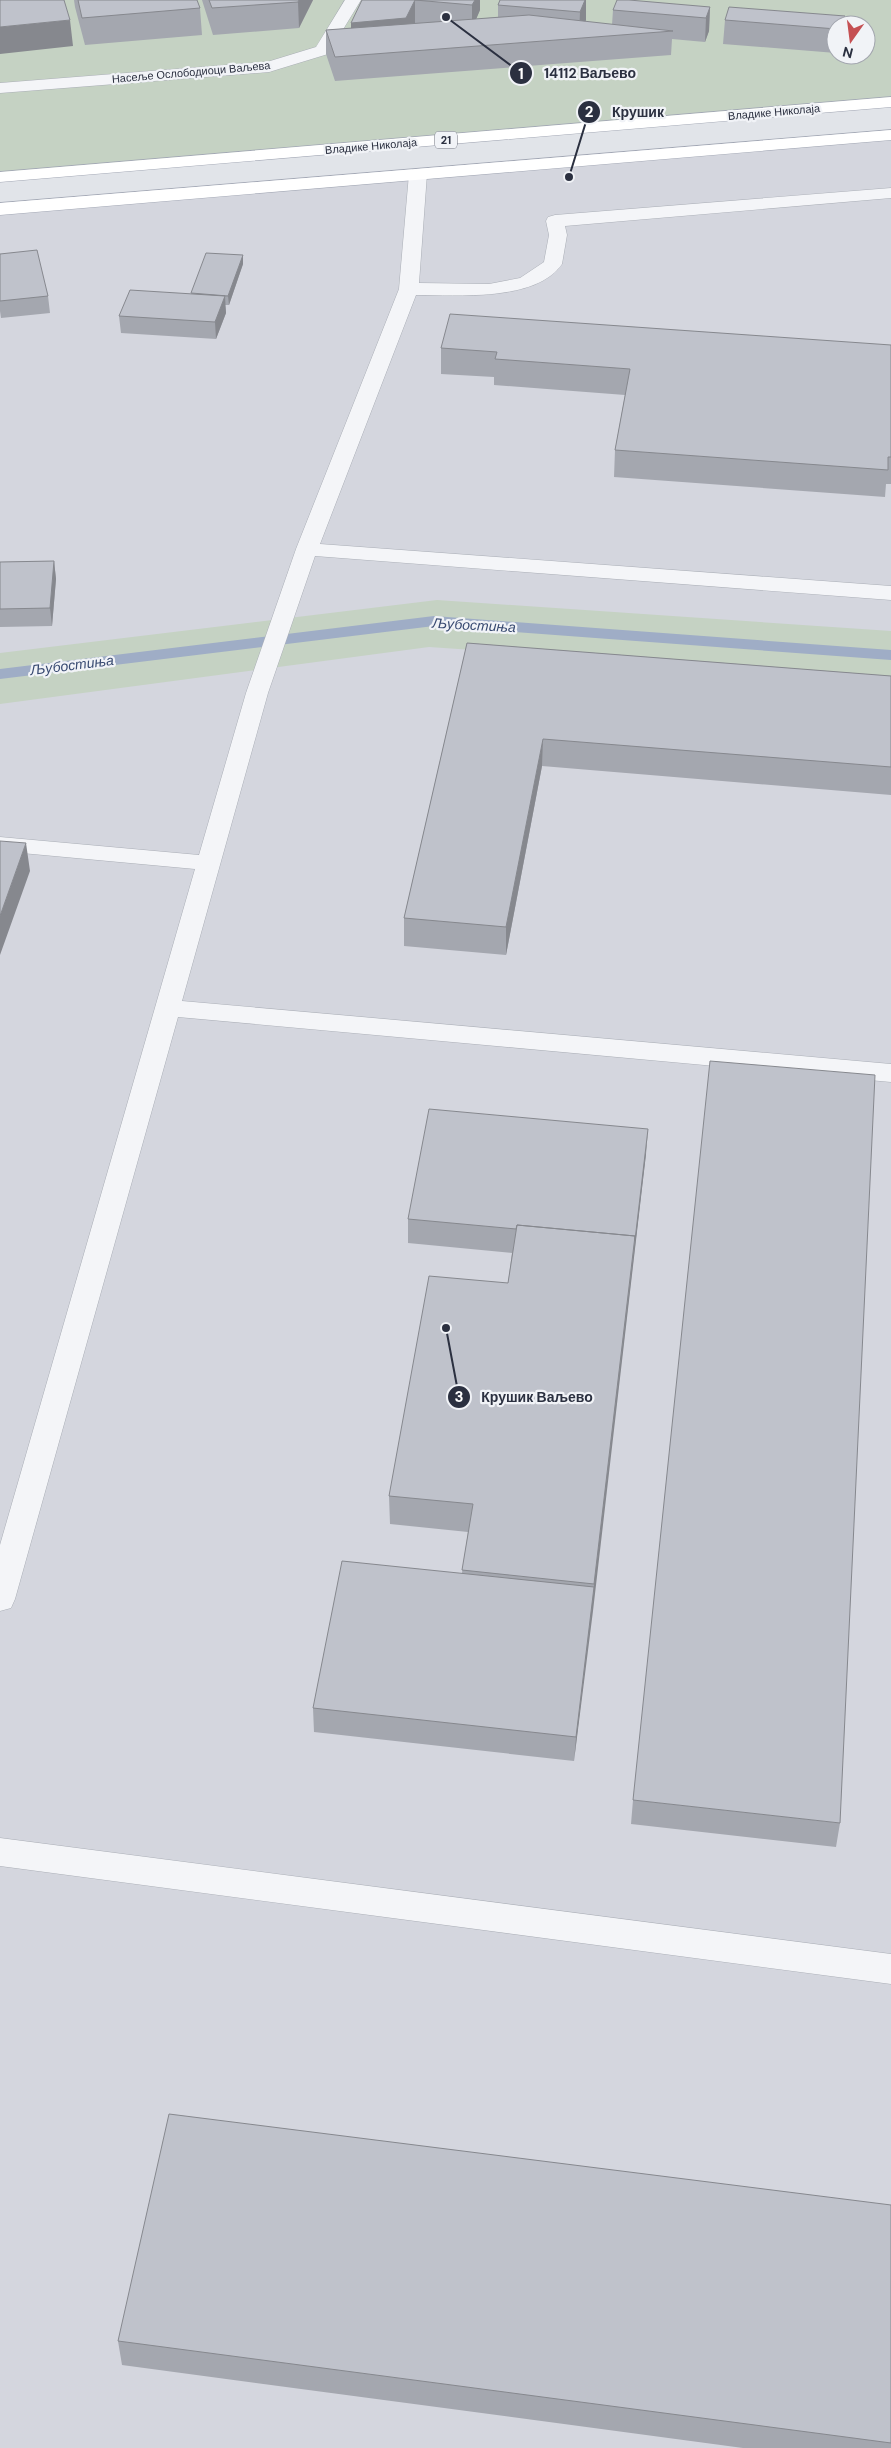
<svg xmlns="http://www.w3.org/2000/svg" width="891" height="2448" font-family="'DM Sans',sans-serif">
	<rect width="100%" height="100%" fill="#e1e4e9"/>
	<!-- built -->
	<path fill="#d4d6de" d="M 891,135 L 891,2448 L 0,2448 L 0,209 Z"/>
	<!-- green -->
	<path fill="#c5d2c3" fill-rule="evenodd" d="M 0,0 L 891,0 L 891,106 L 0,177 ZM 836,25 L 866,25 L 866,55 L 836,55 Z
		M 437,600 L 891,631 L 891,678 L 429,647 L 0,704 L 0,653 Z"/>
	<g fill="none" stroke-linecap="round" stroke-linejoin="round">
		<!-- stream -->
		<path fill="#9fadc6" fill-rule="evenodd" d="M 434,616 L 891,650 L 891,660 L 434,626 L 0,679 L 0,669 Z"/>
		<!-- service casing -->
		<g stroke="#aaaeb6" stroke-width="1">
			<path id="service" d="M 345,0 L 361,0 L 328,54 L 269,72 L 0,93 L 0,83 L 267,62 L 316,47 Z
				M 418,169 L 424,170 L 427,174 L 419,283 L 489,284 L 520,278 L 544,262 L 549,235 L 546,221 L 548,217 L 555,215 L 891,188 L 891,198 L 565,226 L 567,235 L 562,264 C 536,302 457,295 416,295 L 320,544 L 891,586 L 891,600 L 315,556 L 268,693 L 182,1001 L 891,1064 L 891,1082 L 178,1017 L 15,1599 L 11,1608 L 0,1611 L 0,1545 L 195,869 L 0,851 L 0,837 L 199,855 L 246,693 L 296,549 L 399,289 L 409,174 L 412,170 Z
				M 0,1838 L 891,1954 L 891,1984 L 0,1866 Z"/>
		</g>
		<!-- primary casing -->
		<g stroke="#a2a7b4" stroke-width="1">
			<path id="primary" d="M 891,97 L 891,107 L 0,182 L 0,172 Z
				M 891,130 L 891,140 L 0,215 L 0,203 Z"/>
		</g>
		<!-- service -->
		<use href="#service" fill="#f4f5f8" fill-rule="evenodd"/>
		<!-- primary -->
		<use href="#primary" fill="#fff" fill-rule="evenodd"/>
	</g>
	<!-- wall -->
	<path fill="#a4a7af" d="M 74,0 L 197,0 L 200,8 L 202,35 L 85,45 L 75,7 Z
		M 202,0 L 313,0 L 299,28 L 213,35 Z
		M 362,0 L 480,0 L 480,10 L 476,19 L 498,17 L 498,5 L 500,0 L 586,0 L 586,20 L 585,22 L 612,25 L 613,10 L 710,7 L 709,31 L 705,42 L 672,39 L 671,55 L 335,81 L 326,54 L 326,30 L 351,28 Z
		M 845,16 L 844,25 L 836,25 L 836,53 L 723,44 L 725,20 Z
		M 0,254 L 48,296 L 50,313 L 1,318 L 0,311 Z
		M 243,255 L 243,264 L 229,305 L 225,305 L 226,313 L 216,339 L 121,333 L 119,316 L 191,294 Z
		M 891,345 L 891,484 L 886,484 L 885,497 L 614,477 L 615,450 L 625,395 L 494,385 L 494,377 L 441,374 L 441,348 Z
		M 54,561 L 56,579 L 52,626 L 0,627 L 0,562 Z
		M 467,643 L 891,676 L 891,795 L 542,766 L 506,955 L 404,946 L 404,918 Z
		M 646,1154 L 574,1761 L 314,1732 L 313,1708 L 462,1573 L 468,1532 L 390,1524 L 389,1496 L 508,1283 L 512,1253 L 408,1243 L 408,1219 Z
		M 633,1800 L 840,1823 L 836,1847 L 631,1824 Z
		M 891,2205 L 891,2448 L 743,2448 L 122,2365 L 118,2341 Z"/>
	<!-- shaded-wall -->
	<path fill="#86888e" d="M 299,0 L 313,0 L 299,28 L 298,2 Z
		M 415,0 L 415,24 L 351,47 L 351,23 Z
		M 475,0 L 480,0 L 480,10 L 472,29 L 472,5 Z
		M 585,0 L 586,0 L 586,20 L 579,36 L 580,12 Z
		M 710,7 L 709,31 L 705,42 L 706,18 Z
		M 70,20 L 73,46 L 0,54 L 0,27 Z
		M 243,255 L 243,264 L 229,305 L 228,296 Z
		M 225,296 L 226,313 L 216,339 L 215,322 Z
		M 54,561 L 56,579 L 52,626 L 50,608 Z
		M 543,739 L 542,766 L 506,955 L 506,927 Z
		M 26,843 L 30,871 L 0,955 L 0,916 Z
		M 648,1129 L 646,1154 L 593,1611 L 594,1584 Z
		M 594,1587 L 593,1611 L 574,1761 L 576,1737 Z"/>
	<!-- building -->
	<path fill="#bfc2cb" stroke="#86888e" d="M 0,0 L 64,0 L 70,20 L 0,27 Z
		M 78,0 L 197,0 L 200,8 L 82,18 Z
		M 209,0 L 299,0 L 298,2 L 212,8 Z
		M 362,0 L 475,0 L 472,5 L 415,0 L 406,18 L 351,23 Z
		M 500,0 L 585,0 L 580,12 L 498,5 Z
		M 617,0 L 629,0 L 710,7 L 706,18 L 613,10 Z
		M 729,7 L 845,16 L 843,25 L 836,25 L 836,29 L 725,20 Z
		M 529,15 L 673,31 L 335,57 L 326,30 Z
		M 37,250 L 48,296 L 0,301 L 0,254 Z
		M 206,253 L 243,255 L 228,296 L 191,293 Z
		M 130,290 L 225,296 L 215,322 L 119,316 Z
		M 450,314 L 891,345 L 891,457 L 888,457 L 888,470 L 615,450 L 630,369 L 495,359 L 497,352 L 441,348 Z
		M 54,561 L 50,608 L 0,609 L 0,562 Z
		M 467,643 L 891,676 L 891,767 L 543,739 L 506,927 L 404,918 Z
		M 0,841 L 26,843 L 0,916 Z
		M 710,1061 L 875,1075 L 840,1823 L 633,1800 Z
		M 429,1109 L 648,1129 L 635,1240 L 635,1236 L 517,1225 L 516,1229 L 408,1219 Z
		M 517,1225 L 635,1236 L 594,1584 L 462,1570 L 473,1504 L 389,1496 L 429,1276 L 508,1283 Z
		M 342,1561 L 594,1587 L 576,1737 L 313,1708 Z
		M 169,2114 L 891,2205 L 891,2443 L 118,2341 Z"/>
	<g text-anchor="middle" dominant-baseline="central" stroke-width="4.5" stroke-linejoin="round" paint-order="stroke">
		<!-- far-street labels -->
		<g font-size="11" fill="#2b3040" stroke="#f1f3f7">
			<text transform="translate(191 72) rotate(-5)">Насеље Ослободиоци Ваљева</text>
			<text transform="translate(774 112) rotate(-5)">Владике Николаја</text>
			<text transform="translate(371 146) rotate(-5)">Владике Николаја</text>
		</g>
		<!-- shield labels -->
		<rect fill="#f1f3f7" stroke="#666a77" stroke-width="1" x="435" y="131.5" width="22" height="17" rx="4"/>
		<g font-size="11" font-weight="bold" fill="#2b3040">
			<text x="446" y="140">21</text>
		</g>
		<!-- water labels -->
		<g font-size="14" font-style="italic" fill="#384a71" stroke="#f1f3f7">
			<text transform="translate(474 625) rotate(3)">Љубостиња</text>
			<text transform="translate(72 665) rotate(-7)">Љубостиња</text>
		</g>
	</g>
	<!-- callouts -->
	<path fill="none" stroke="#2b3040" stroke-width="2" d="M446 17L521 73M569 177L589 112M446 1328L459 1397"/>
	<g fill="#2b3040" stroke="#f1f3f7" stroke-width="2">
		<circle cx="446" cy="17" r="5"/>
		<circle cx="569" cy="177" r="5"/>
		<circle cx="446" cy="1328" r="5"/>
		<circle cx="521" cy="73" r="12"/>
		<circle cx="589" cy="112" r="12"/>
		<circle cx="459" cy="1397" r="12"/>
	</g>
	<g font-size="15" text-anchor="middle" font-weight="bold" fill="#fff">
		<text x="521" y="79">1</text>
		<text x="589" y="117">2</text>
		<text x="459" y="1402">3</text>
	</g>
	<g font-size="14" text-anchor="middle" font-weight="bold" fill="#2b3040" stroke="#f1f3f7" stroke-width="4.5" stroke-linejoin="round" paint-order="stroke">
		<text x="590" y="78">14112 Ваљево</text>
		<text x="638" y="117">Крушик</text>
		<text x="537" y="1402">Крушик Ваљево</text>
	</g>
	<!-- north arrow -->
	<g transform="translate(851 40) rotate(194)"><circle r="24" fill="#f1f3f7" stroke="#a2a5ae"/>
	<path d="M0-4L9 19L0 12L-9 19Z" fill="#c55053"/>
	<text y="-8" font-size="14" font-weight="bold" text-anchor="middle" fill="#2b3040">N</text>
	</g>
</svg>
